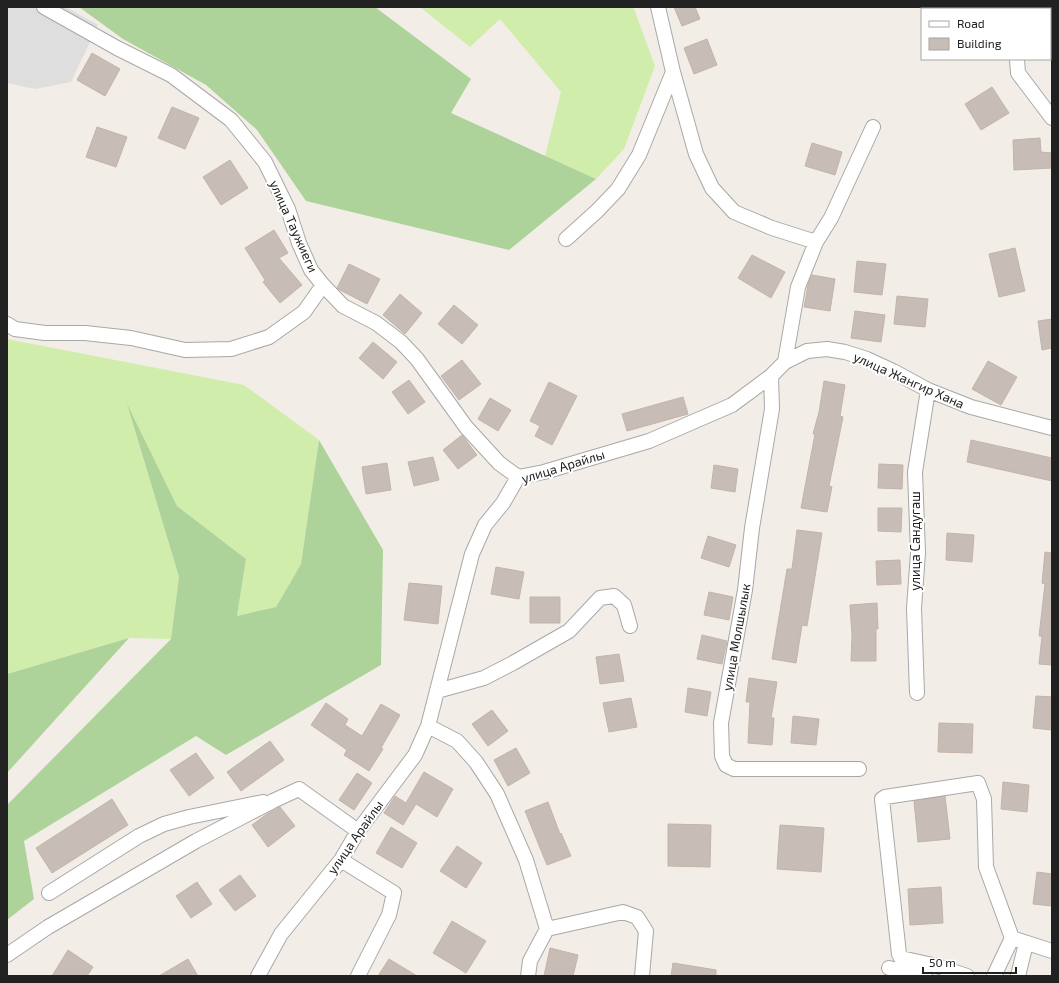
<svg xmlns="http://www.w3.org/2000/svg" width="1059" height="983" font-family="'Exo 2',sans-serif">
	<rect width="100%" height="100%" fill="#f2eee7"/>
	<!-- residential -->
	<path fill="#dfdede" d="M 7,7 L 66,7 L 98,25 L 71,82 L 35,89 L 7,83 Z"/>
	<!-- grass -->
	<path fill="#d0edac" d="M 420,7 L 631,7 L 634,9 L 655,66 L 624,149 L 596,179 L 545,156 L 561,92 L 500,19 L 470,47 Z
		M 7,339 L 244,385 L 319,440 L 301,564 L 276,607 L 237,616 L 246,559 L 177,506 L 128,408 L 179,577 L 171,639 L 129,638 L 7,674 Z"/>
	<!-- forest -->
	<path fill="#aed39a" d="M 79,7 L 375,7 L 471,79 L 451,113 L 596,179 L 509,250 L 306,201 L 257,130 L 206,85 L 123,39 Z
		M 127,404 L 177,506 L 246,559 L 237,616 L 276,607 L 301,564 L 319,440 L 383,550 L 381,665 L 226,755 L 196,736 L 24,841 L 34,899 L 7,920 L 7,805 L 171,639 L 179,577 Z
		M 129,638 L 7,773 L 7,674 Z"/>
	<!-- building -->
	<path fill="#c7bdb6" stroke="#c4b3a9" d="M 674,7 L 695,7 L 700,19 L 682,26 Z
		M 707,39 L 717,65 L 694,74 L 684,48 Z
		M 92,53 L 120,69 L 105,96 L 77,80 Z
		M 992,87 L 1009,113 L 981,130 L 965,104 Z
		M 172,107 L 199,118 L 185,149 L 158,138 Z
		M 97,127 L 127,137 L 116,167 L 86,157 Z
		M 1040,138 L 1041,152 L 1052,153 L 1052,168 L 1014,170 L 1013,140 Z
		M 812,143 L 842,152 L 835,175 L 805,166 Z
		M 230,160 L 248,188 L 221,205 L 203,177 Z
		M 274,230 L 288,253 L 279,258 L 302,285 L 280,303 L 263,282 L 265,280 L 245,248 Z
		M 1015,248 L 1025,291 L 999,297 L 989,254 Z
		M 752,255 L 785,272 L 771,298 L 738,278 Z
		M 857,261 L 886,264 L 882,295 L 854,292 Z
		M 349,264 L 380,279 L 367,304 L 340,290 L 337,288 Z
		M 812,275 L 835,279 L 830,311 L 804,307 L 808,285 Z
		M 400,294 L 422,313 L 405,334 L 383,315 Z
		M 897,296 L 928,299 L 925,327 L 894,324 Z
		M 454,305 L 478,325 L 462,344 L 438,324 Z
		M 855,311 L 885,315 L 881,342 L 851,338 Z
		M 1052,319 L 1052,348 L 1042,350 L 1038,321 Z
		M 373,342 L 397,362 L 383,379 L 359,358 Z
		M 462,360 L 481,384 L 459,400 L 441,376 Z
		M 988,361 L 1017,377 L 1001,405 L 972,389 Z
		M 409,380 L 425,402 L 408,414 L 392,392 Z
		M 824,381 L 845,385 L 840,416 L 843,417 L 829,486 L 832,487 L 827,512 L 801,508 L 815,434 L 813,434 L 819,412 Z
		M 549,382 L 577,396 L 552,445 L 535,436 L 540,426 L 530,421 Z
		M 683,397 L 688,414 L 627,431 L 622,414 Z
		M 490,398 L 511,410 L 498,431 L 478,419 Z
		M 462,435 L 477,455 L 458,469 L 443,450 Z
		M 971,440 L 1052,458 L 1052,481 L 967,462 Z
		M 433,457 L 439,480 L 414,486 L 408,462 Z
		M 387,463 L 391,490 L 366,494 L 362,467 Z
		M 879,464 L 903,465 L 902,489 L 878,488 Z
		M 714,465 L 738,469 L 735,492 L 711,488 Z
		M 878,508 L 902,508 L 901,532 L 878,531 Z
		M 797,530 L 822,533 L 807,626 L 802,625 L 796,663 L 772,659 L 787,569 L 792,569 Z
		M 947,533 L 974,535 L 972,562 L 946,560 Z
		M 708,536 L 736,545 L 729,567 L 701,558 Z
		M 1045,552 L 1052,553 L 1052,665 L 1039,664 L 1042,636 L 1039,636 L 1045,584 L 1042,583 Z
		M 900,560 L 901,584 L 877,585 L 876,561 Z
		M 496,567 L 524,572 L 519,599 L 491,594 Z
		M 409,583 L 442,586 L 438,624 L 404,620 Z
		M 709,592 L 733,597 L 729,620 L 704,615 Z
		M 530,597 L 560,597 L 560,623 L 530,623 Z
		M 877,603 L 878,629 L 876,629 L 876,661 L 851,661 L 852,636 L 850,605 Z
		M 702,635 L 727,641 L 722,664 L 697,659 Z
		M 619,654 L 624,681 L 600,684 L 596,657 Z
		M 749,678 L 777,682 L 771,718 L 774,718 L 772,745 L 748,743 L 750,702 L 746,702 Z
		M 688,688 L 711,692 L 707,716 L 685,712 Z
		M 1036,696 L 1052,697 L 1052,730 L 1033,728 Z
		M 631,698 L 637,727 L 609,732 L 603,703 Z
		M 326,703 L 348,719 L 345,725 L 362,736 L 381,704 L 400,715 L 381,748 L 383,749 L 369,771 L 344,755 L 347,750 L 311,725 Z
		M 492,710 L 508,731 L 488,746 L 472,724 Z
		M 793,716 L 819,719 L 816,745 L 791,743 Z
		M 939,723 L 973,724 L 972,753 L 938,752 Z
		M 270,741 L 284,760 L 241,791 L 227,772 Z
		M 516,748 L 530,773 L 508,786 L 494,760 Z
		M 196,753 L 214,778 L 189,796 L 170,770 Z
		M 424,772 L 453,789 L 437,817 L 416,804 L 403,825 L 384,813 L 395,796 L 406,803 Z
		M 357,773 L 372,783 L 354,810 L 339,800 Z
		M 1003,782 L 1029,785 L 1027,812 L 1001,809 Z
		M 945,796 L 950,839 L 918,842 L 914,801 Z
		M 112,799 L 128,825 L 52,873 L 36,848 Z
		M 548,802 L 560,834 L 561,833 L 571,856 L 547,865 L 525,811 Z
		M 280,807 L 295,826 L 268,847 L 252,825 L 267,814 Z
		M 668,824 L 711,825 L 710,867 L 668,866 Z
		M 780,825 L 824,828 L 821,872 L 777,869 Z
		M 391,827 L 417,843 L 402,868 L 376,853 Z
		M 457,846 L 482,863 L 466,888 L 440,871 Z
		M 1037,872 L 1052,874 L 1052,906 L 1033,904 Z
		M 240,875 L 256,896 L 235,911 L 219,890 Z
		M 197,882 L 212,904 L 191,918 L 176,896 Z
		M 941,887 L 943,923 L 910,925 L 908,889 Z
		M 452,921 L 486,941 L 466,973 L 433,953 Z
		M 550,948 L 578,955 L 573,976 L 544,976 Z
		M 68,950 L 93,967 L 87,976 L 52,976 Z
		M 188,959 L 198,976 L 159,976 Z
		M 389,959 L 417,976 L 378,976 Z
		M 673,963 L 716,970 L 716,976 L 671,976 Z"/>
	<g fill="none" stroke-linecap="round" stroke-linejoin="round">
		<!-- minor casing -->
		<g stroke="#a8a8a8" stroke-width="16">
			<path id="minor" d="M 44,7 L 117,48 L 171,75 L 231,120 L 265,162 L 288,209 L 299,243 L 311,270 L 323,285 L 343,306 L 376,323 L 401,342 L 417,359 L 466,427 L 499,463 L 518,477
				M 658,7 L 673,72 L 696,154 L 712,188 L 734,212 L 772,228 L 816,242
				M 1016,9 L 1016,7
				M 1017,59 L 1018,73 L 1052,118
				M 566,239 L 597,211 L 618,189 L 639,155 L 673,72
				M 7,324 L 15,329 L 45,333 L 85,333 L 131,338 L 185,350 L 231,349 L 269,337 L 304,312 L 323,285
				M 785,362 L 798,287 L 816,242 L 831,218 L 873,127
				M 771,376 L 772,409 L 752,528 L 745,590 L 721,723 L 722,756 L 726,765 L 734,769 L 859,769
				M 437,691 L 484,678 L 513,663 L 569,631 L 600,598 L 614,596 L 624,605 L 630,626
				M 917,693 L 914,608 L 918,553 L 915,472 L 928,390
				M 428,726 L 457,741 L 476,762 L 497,794 L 526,860 L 547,929 L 530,961 L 528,976
				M 341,860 L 394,893 L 389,915 L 358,976
				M 49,893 L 139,836 L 164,824 L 189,817 L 263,802
				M 547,929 L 623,912 L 637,917 L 646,931 L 642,976
				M 7,955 L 48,927 L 196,841 L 273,801 L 299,789 L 358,831
				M 889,968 L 925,976
				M 258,976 L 281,934 L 341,860 L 358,831 L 415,755 L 428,726 L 472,554 L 485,525 L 503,503 L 518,477 L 544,472 L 649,441 L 732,405 L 771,376 L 785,362 L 807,351 L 827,349 L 845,352 L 867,359 L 893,371 L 928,390 L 971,407 L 1052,428
				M 967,976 L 937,966 L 901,958 L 899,954 L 882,799 L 885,797 L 978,783 L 984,799 L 986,867 L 1012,938
				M 994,976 L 1012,938 L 1052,951
				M 1018,976 L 1026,943"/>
		</g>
		<!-- minor -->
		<use href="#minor" stroke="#fff" stroke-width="14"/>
	</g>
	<g text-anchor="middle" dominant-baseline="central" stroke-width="4" stroke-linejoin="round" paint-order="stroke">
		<!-- street labels -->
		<g font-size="13" fill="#212121" stroke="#fff">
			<text transform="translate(294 226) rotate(66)">улица Таужиеги</text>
			<text transform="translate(909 380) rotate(24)">улица Жангир Хана</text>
			<text transform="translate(563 466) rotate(-17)">улица Арайлы</text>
			<text transform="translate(915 541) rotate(-90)">улица Сандугаш</text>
			<text transform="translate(736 637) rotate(-80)">улица Молшылык</text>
			<text transform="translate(355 837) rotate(-55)">улица Арайлы</text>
		</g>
	</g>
	<!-- border -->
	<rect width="1059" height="983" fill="none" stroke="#212121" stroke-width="16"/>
	<!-- legend -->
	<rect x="921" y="8" width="130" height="52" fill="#ffffff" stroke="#a6a6a6"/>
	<rect x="929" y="21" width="20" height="6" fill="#ffffff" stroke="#a6a6a6"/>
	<text x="957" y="28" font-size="12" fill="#212121">Road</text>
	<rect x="929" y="38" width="20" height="12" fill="#c7bdb6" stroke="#a6a6a6"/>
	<text x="957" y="48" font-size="12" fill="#212121">Building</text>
	<!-- scale -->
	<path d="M923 967v6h93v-6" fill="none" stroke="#212121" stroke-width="2"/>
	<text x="929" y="967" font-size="12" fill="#212121" stroke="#ffffff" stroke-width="3" paint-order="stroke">50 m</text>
</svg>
